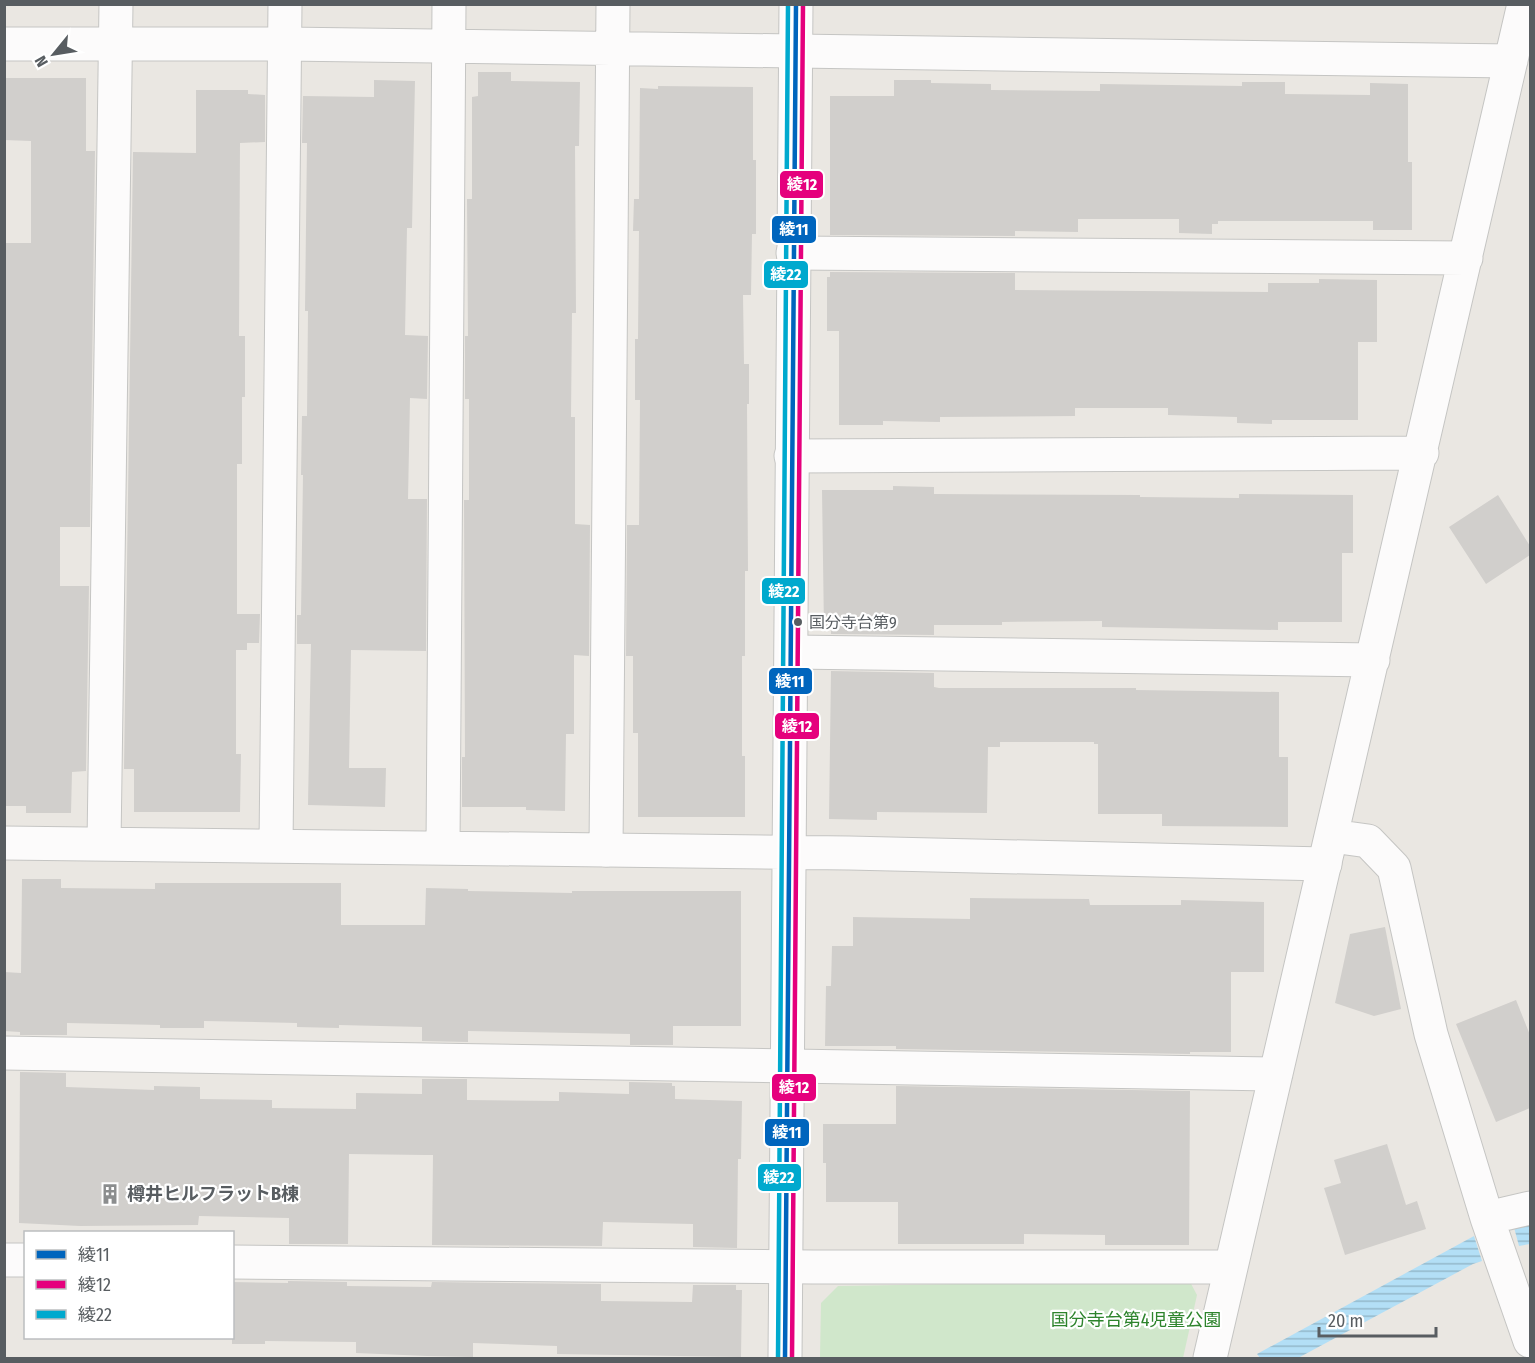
<svg xmlns="http://www.w3.org/2000/svg" width="1535" height="1363" font-family="'Fira Sans Condensed','Noto Sans JP',sans-serif">
	<defs>
		<pattern id="water-rules" width="6" height="5" patternUnits="userSpaceOnUse" patternTransform="scale(1.5)"><rect width="6" height="5" fill="#b3dff6"/><path d="M0 2.5h6" fill="none" stroke="#94b8cb"/></pattern>
	</defs>
	<rect width="100%" height="100%" fill="#eae7e2"/>
	<!-- park -->
	<path fill="#d0e7cb" d="M 1189,1280 L 1197,1295 L 1183,1358 L 820,1358 L 821,1303 L 838,1286 Z"/>
	<!-- water -->
	<path fill="url(#water-rules)" d="M 1530,1217 L 1530,1244 L 1519,1246 L 1512,1220 Z
		M 1474,1236 L 1482,1261 L 1473,1264 L 1298,1358 L 1260,1358 L 1257,1354 Z"/>
	<!-- building -->
	<path fill="#d1cfcc" d="M 478,72 L 511,72 L 511,81 L 580,82 L 579,146 L 575,146 L 576,313 L 572,313 L 571,417 L 575,417 L 575,524 L 590,525 L 589,656 L 574,655 L 574,734 L 566,734 L 565,811 L 526,810 L 526,807 L 462,807 L 462,757 L 465,757 L 464,500 L 469,500 L 469,399 L 465,399 L 465,336 L 468,336 L 467,199 L 472,199 L 472,97 L 478,96 Z
		M 4,78 L 86,78 L 86,151 L 95,151 L 90,527 L 60,527 L 60,586 L 89,586 L 86,771 L 72,772 L 71,813 L 26,813 L 26,806 L 4,806 L 4,243 L 31,243 L 31,141 L 4,140 Z
		M 374,80 L 415,81 L 412,228 L 407,228 L 405,335 L 428,336 L 427,399 L 410,398 L 408,499 L 427,499 L 426,651 L 351,650 L 349,768 L 386,768 L 385,807 L 308,805 L 311,644 L 297,644 L 297,615 L 301,615 L 303,475 L 301,475 L 302,416 L 307,416 L 308,311 L 305,311 L 307,143 L 302,143 L 303,96 L 374,97 Z
		M 894,80 L 931,80 L 931,83 L 991,84 L 991,90 L 1100,91 L 1100,84 L 1242,86 L 1242,82 L 1285,82 L 1285,94 L 1370,95 L 1370,83 L 1408,84 L 1408,162 L 1412,162 L 1412,230 L 1373,230 L 1373,221 L 1218,221 L 1218,224 L 1212,224 L 1212,234 L 1179,233 L 1179,219 L 1078,219 L 1078,232 L 1015,231 L 1015,236 L 830,235 L 830,96 L 894,96 Z
		M 658,86 L 753,87 L 753,160 L 756,160 L 756,234 L 752,234 L 751,295 L 743,295 L 744,364 L 749,364 L 749,404 L 747,404 L 748,571 L 745,571 L 745,656 L 742,656 L 742,756 L 745,756 L 745,817 L 638,817 L 638,733 L 633,733 L 633,656 L 626,656 L 627,525 L 639,525 L 640,400 L 635,400 L 635,339 L 638,339 L 639,231 L 633,231 L 634,199 L 639,199 L 640,88 L 658,89 Z
		M 196,90 L 248,90 L 248,94 L 265,95 L 265,142 L 240,143 L 239,336 L 245,336 L 245,397 L 242,397 L 242,464 L 237,464 L 237,614 L 260,614 L 259,643 L 247,643 L 247,650 L 236,650 L 236,754 L 241,754 L 240,812 L 134,812 L 134,769 L 124,769 L 133,152 L 196,153 Z
		M 830,272 L 1015,273 L 1015,290 L 1268,292 L 1268,283 L 1319,283 L 1319,279 L 1377,280 L 1377,342 L 1358,342 L 1358,420 L 1272,420 L 1272,424 L 1237,423 L 1237,417 L 1168,415 L 1168,408 L 1075,408 L 1075,416 L 940,417 L 940,422 L 883,421 L 883,425 L 839,425 L 839,331 L 827,331 L 827,277 L 830,277 Z
		M 893,486 L 934,487 L 934,494 L 1140,495 L 1140,497 L 1239,498 L 1239,494 L 1353,495 L 1353,553 L 1342,553 L 1342,622 L 1278,622 L 1278,630 L 1102,627 L 1102,621 L 1002,622 L 1002,625 L 934,625 L 934,635 L 831,634 L 831,629 L 824,629 L 822,490 L 893,490 Z
		M 1498,495 L 1530,546 L 1530,555 L 1486,584 L 1449,527 Z
		M 831,671 L 934,673 L 934,687 L 939,688 L 1136,688 L 1136,690 L 1279,692 L 1279,757 L 1288,757 L 1288,827 L 1162,826 L 1162,814 L 1098,814 L 1098,744 L 1094,744 L 1094,742 L 1000,742 L 1000,747 L 988,747 L 987,813 L 877,812 L 877,820 L 829,819 Z
		M 22,879 L 61,879 L 61,888 L 155,889 L 155,883 L 341,883 L 341,925 L 425,925 L 426,888 L 468,889 L 468,891 L 572,893 L 572,891 L 741,891 L 741,1026 L 673,1026 L 673,1045 L 630,1045 L 630,1034 L 468,1031 L 468,1042 L 422,1041 L 422,1027 L 339,1025 L 339,1028 L 297,1027 L 297,1023 L 204,1021 L 204,1028 L 160,1028 L 160,1025 L 67,1023 L 67,1035 L 20,1035 L 20,1032 L 4,1031 L 4,972 L 21,973 Z
		M 970,898 L 1089,899 L 1090,905 L 1181,905 L 1181,900 L 1264,902 L 1264,972 L 1231,972 L 1231,1052 L 1190,1052 L 1190,1054 L 896,1049 L 896,1046 L 825,1046 L 826,986 L 831,986 L 832,946 L 853,946 L 853,917 L 970,919 Z
		M 1385,927 L 1401,1009 L 1374,1016 L 1335,1003 L 1350,934 Z
		M 1516,1000 L 1530,1035 L 1530,1108 L 1496,1122 L 1456,1024 Z
		M 20,1072 L 66,1073 L 66,1087 L 154,1090 L 154,1086 L 200,1087 L 200,1099 L 272,1100 L 272,1108 L 356,1109 L 356,1093 L 422,1094 L 422,1079 L 467,1079 L 467,1100 L 559,1101 L 559,1092 L 629,1094 L 629,1082 L 672,1083 L 672,1086 L 675,1086 L 675,1099 L 742,1101 L 741,1159 L 738,1159 L 737,1248 L 693,1247 L 693,1224 L 603,1222 L 602,1246 L 432,1245 L 433,1155 L 425,1155 L 349,1154 L 348,1244 L 289,1244 L 289,1218 L 199,1216 L 198,1225 L 80,1226 L 19,1223 Z
		M 896,1086 L 1190,1091 L 1189,1245 L 1105,1245 L 1105,1235 L 1024,1234 L 1024,1244 L 898,1244 L 898,1202 L 826,1202 L 826,1163 L 823,1163 L 823,1124 L 896,1124 Z
		M 1387,1144 L 1406,1205 L 1417,1201 L 1426,1229 L 1345,1255 L 1324,1188 L 1341,1183 L 1334,1160 Z
		M 288,1281 L 347,1282 L 347,1286 L 431,1287 L 432,1282 L 601,1284 L 601,1301 L 692,1302 L 693,1285 L 736,1285 L 736,1290 L 742,1290 L 741,1357 L 557,1354 L 557,1346 L 473,1343 L 473,1357 L 427,1356 L 356,1353 L 356,1342 L 265,1341 L 265,1344 L 232,1344 L 232,1282 L 288,1283 Z"/>
	<g fill="none" stroke-linecap="round" stroke-linejoin="round">
		<!-- minor casing -->
		<g stroke="#c5c5c3" stroke-width="35">
			<path id="minor" d="M 4,44 L 285,44 L 1511,61
				M 793,253 L 1466,258
				M 791,456 L 1422,453
				M 792,652 L 1373,660
				M 1332,836 L 1368,841 L 1394,868 L 1431,1034 L 1487,1218 L 1530,1341
				M 4,843 L 606,850 L 613,4
				M 104,844 L 116,4
				M 276,846 L 285,4
				M 443,848 L 449,4
				M 4,1053 L 1276,1074
				M 1487,1218 L 1530,1208
				M 4,1260 L 26,1260
				M 232,1262 L 813,1267 L 1231,1267
				M 1210,1358 L 1524,4"/>
		</g>
		<!-- tertiary casing -->
		<g stroke="#c5c5c3" stroke-width="35">
			<path id="tertiary" d="M 606,850 L 849,853 L 1325,864
				M 785,1358 L 796,4"/>
		</g>
		<!-- minor -->
		<use href="#minor" stroke="#fcfbfb" stroke-width="33"/>
		<!-- tertiary -->
		<use href="#tertiary" stroke="#fcfbfb" stroke-width="33"/>
		<!-- bus-1 casing -->
		<g stroke="#fff" stroke-width="9">
			<path id="bus-1" d="M 785,1358 L 796,4"/>
		</g>
		<!-- bus-2 casing -->
		<g stroke="#fff" stroke-width="9">
			<path id="bus-2" d="M 792,1358 L 803,4"/>
		</g>
		<!-- bus-3 casing -->
		<g stroke="#fff" stroke-width="9">
			<path id="bus-3" d="M 778,1358 L 788,4"/>
		</g>
		<!-- bus-1 -->
		<use href="#bus-1" stroke="#0065bd" stroke-width="4.5"/>
		<!-- bus-2 -->
		<use href="#bus-2" stroke="#e5007d" stroke-width="4.5"/>
		<!-- bus-3 -->
		<use href="#bus-3" stroke="#00a9ce" stroke-width="4.5"/>
	</g>
	<!-- icons -->
	<defs>
		<g id="building-bare" transform="scale(1.62)"><path d="M-4-6H4V6H1V3H-1V6H-4ZM-2.5-4.3h1.7v1.8h-1.7ZM.8-4.3h1.7v1.8H.8ZM-2.5-1h1.7V.8h-1.7ZM.8-1h1.7V.8H.8Z" fill="#8b8d8e" stroke="#fff" stroke-width="2.5" paint-order="stroke"/></g>
	</defs>
	<g fill-rule="evenodd">
		<use href="#building-bare" x="110" y="1194"/>
	</g>
	<!-- markers -->
	<circle fill="#585d61" stroke="#fff" stroke-width="2" cx="798" cy="622" r="5"/>
	<g text-anchor="middle" dominant-baseline="central" stroke-width="4.5" stroke-linejoin="round" paint-order="stroke">
		<!-- bus labels -->
		<g font-size="16" fill="#585d61" stroke="#fff" text-anchor="start">
			<text x="809" y="622">国分寺台第9</text>
		</g>
		<!-- poi labels -->
		<g font-size="18" font-weight="bold" fill="#585d61" stroke="#fff" text-anchor="start">
			<text x="127" y="1194">樽井ヒルフラットB棟</text>
		</g>
		<!-- park labels -->
		<g font-size="18" fill="#2e842d" stroke="#fff">
			<text x="1136" y="1320">国分寺台第4児童公園</text>
		</g>
	</g>
	<g stroke="#fff" stroke-width="2">
		<rect x="779" y="170" width="45" height="29" rx="6" fill="#e5007d"/>
		<rect x="771" y="215" width="46" height="29" rx="6" fill="#0065bd"/>
		<rect x="763" y="260" width="46" height="29" rx="6" fill="#00a9ce"/>
		<rect x="761" y="577" width="45" height="28" rx="6" fill="#00a9ce"/>
		<rect x="768" y="667" width="45" height="28" rx="6" fill="#0065bd"/>
		<rect x="774" y="712" width="46" height="28" rx="6" fill="#e5007d"/>
		<rect x="771" y="1073" width="46" height="29" rx="6" fill="#e5007d"/>
		<rect x="764" y="1118" width="46" height="29" rx="6" fill="#0065bd"/>
		<rect x="757" y="1163" width="45" height="29" rx="6" fill="#00a9ce"/>
	</g>
	<g font-size="16" text-anchor="middle" font-weight="bold" fill="#fff">
		<text x="802" y="190">綾12</text>
		<text x="794" y="235">綾11</text>
		<text x="786" y="280">綾22</text>
		<text x="784" y="597">綾22</text>
		<text x="790" y="687">綾11</text>
		<text x="797" y="732">綾12</text>
		<text x="794" y="1093">綾12</text>
		<text x="787" y="1138">綾11</text>
		<text x="779" y="1183">綾22</text>
	</g>
	<!-- border -->
	<rect width="1535" height="1363" fill="none" stroke="#585d61" stroke-width="12"/>
	<!-- legend -->
	<rect x="24" y="1231" width="210" height="108" fill="#ffffff" stroke="#bcbec0" stroke-width="1.5"/>
	<rect x="36" y="1250" width="30" height="9" fill="#0065bd" stroke="#bcbec0" stroke-width="1.5"/>
	<text x="78" y="1261" font-size="18" fill="#585d61">綾11</text>
	<rect x="36" y="1280" width="30" height="9" fill="#e5007d" stroke="#bcbec0" stroke-width="1.5"/>
	<text x="78" y="1291" font-size="18" fill="#585d61">綾12</text>
	<rect x="36" y="1310" width="30" height="9" fill="#00a9ce" stroke="#bcbec0" stroke-width="1.5"/>
	<text x="78" y="1321" font-size="18" fill="#585d61">綾22</text>
	<!-- north arrow -->
	<g transform="translate(54 54) rotate(240)" stroke="#ffffff" stroke-width="4.5" paint-order="stroke">
	<path d="M0-4.5L10 22L0 15L-10 22Z" fill="#585d61"/>
	<text y="-9" font-size="16" font-weight="bold" text-anchor="middle" fill="#585d61">N</text>
	</g>
	<!-- scale -->
	<path d="M1319 1327v9h117v-9" fill="none" stroke="#585d61" stroke-width="3"/>
	<text x="1328" y="1327" font-size="18" fill="#585d61" stroke="#ffffff" stroke-width="4.5" paint-order="stroke">20 m</text>
</svg>
